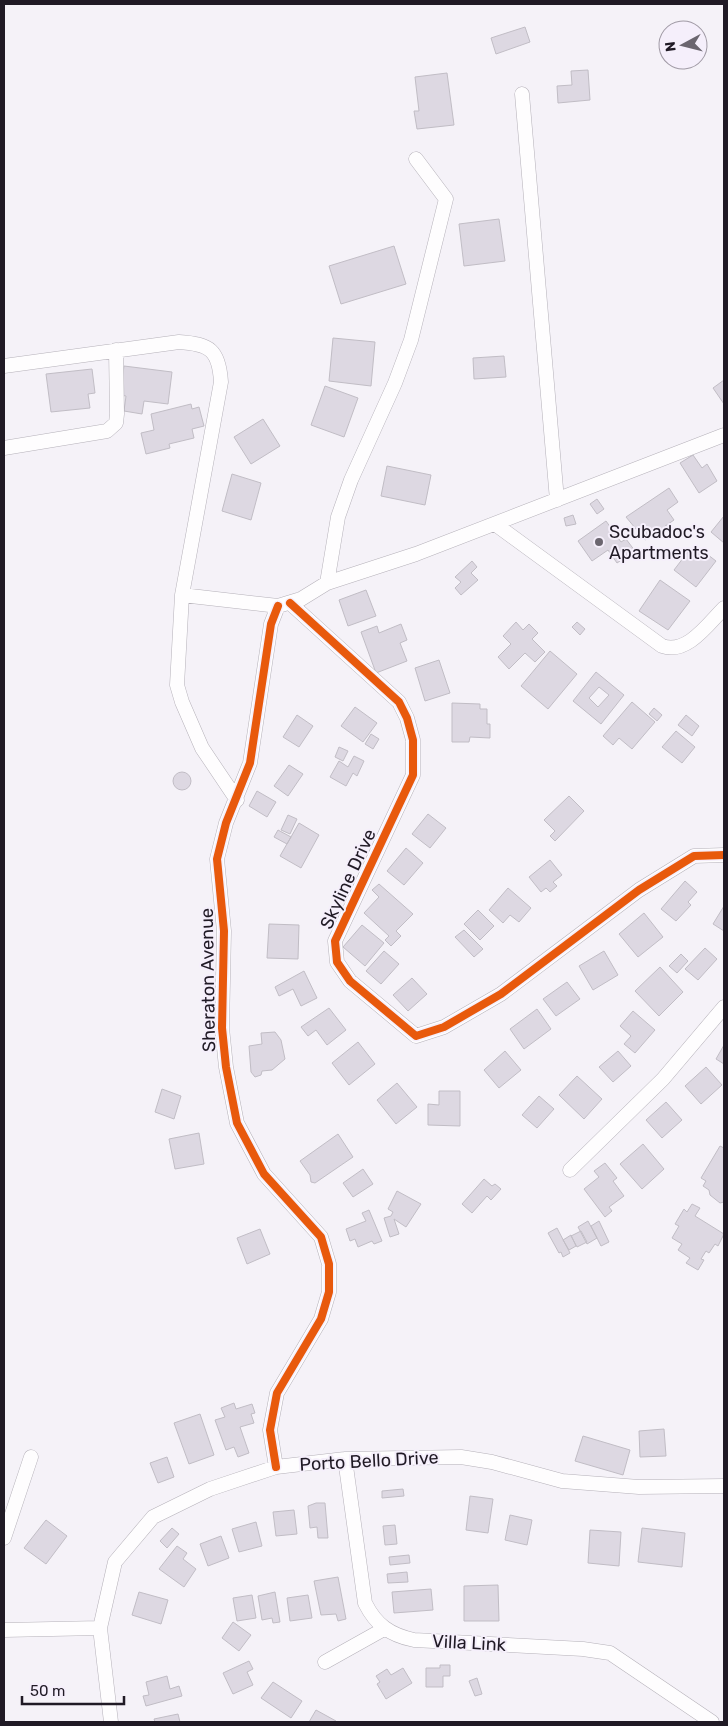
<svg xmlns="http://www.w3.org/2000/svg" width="728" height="1726" font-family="Rubik,sans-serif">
	<rect width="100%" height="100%" fill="#f5f2f8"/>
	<!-- building -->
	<path fill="#ddd8e2" stroke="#c1bdc5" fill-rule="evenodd" d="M 525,27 L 530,42 L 496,54 L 491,38 Z
		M 588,70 L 590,100 L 558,103 L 557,86 L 572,85 L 571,71 Z
		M 447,73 L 454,125 L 417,129 L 414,111 L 419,111 L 415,77 Z
		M 499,219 L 505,261 L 464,266 L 459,224 Z
		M 394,246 L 406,284 L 341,304 L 329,266 Z
		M 333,338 L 375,342 L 371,386 L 329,381 Z
		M 504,356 L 506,377 L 474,379 L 473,358 Z
		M 124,366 L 172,372 L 168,404 L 144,401 L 142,414 L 124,411 L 126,396 L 120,395 Z
		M 92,369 L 95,393 L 88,394 L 90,408 L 51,412 L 46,374 Z
		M 724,380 L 724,404 L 713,388 Z
		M 325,386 L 358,398 L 344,437 L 311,425 Z
		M 191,404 L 192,409 L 199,407 L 204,426 L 192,429 L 194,438 L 169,444 L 170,448 L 146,454 L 141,433 L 154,430 L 151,414 Z
		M 263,419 L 280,446 L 251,464 L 234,437 Z
		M 693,455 L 702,468 L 707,464 L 717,481 L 699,493 L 680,463 Z
		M 387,466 L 431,475 L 425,505 L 381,496 Z
		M 232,474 L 261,483 L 251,520 L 222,511 Z
		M 669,488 L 678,502 L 667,510 L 674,520 L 645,540 L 626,517 Z
		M 597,499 L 604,509 L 597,514 L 590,504 Z
		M 573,515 L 576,524 L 566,526 L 564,518 Z
		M 724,516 L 724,543 L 711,532 Z
		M 606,521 L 621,542 L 626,539 L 635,551 L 617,563 L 608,550 L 592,561 L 578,541 Z
		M 699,548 L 716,561 L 696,587 L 674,570 L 690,549 L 695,553 Z
		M 472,561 L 477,567 L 471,573 L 478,580 L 461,595 L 455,588 L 461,582 L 455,577 Z
		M 660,580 L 690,601 L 668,630 L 639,611 Z
		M 366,590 L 376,616 L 348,626 L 339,600 Z
		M 516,622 L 523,630 L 529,624 L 538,633 L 532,639 L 545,652 L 535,662 L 525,653 L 509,669 L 498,657 L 511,644 L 503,636 Z
		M 577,622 L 585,629 L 580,635 L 572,627 Z
		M 401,624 L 407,640 L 400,643 L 407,661 L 376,673 L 361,632 L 377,626 L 379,633 Z
		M 550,651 L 577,674 L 548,709 L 521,686 Z
		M 439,660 L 450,693 L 425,701 L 415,668 Z
		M 596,672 L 624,695 L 601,724 L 573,701 ZM 599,687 L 609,695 L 598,707 L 589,698 Z
		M 632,702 L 655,722 L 632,749 L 619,738 L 613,745 L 603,736 Z
		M 452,703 L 480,704 L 480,709 L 487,709 L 487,724 L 490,724 L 490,738 L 470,737 L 469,742 L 452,742 Z
		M 355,707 L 377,723 L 363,742 L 341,726 Z
		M 654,708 L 662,715 L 657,721 L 649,714 Z
		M 297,715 L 313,726 L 299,747 L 283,737 Z
		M 686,715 L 699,726 L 692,736 L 678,725 Z
		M 676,731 L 695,747 L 682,763 L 662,747 Z
		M 371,734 L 379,739 L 373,749 L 365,744 Z
		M 339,747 L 348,751 L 343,761 L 335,757 Z
		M 354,756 L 364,761 L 357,776 L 353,773 L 346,786 L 330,777 L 339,761 L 348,767 Z
		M 289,765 L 303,774 L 288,796 L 274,786 Z
		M173 781a9 9 0 1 1 18 0a9 9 0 1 1-18 0Z
		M 257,791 L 276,802 L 267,817 L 249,806 Z
		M 569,796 L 584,811 L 555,841 L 550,836 L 555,831 L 544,820 Z
		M 428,814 L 446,828 L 430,848 L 412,834 Z
		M 288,815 L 297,819 L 290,834 L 281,830 Z
		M 299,823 L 319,835 L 301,868 L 280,856 Z
		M 278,830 L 291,837 L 287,844 L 274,837 Z
		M 406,848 L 423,863 L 404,885 L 387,871 Z
		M 550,860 L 562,875 L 553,882 L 557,886 L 550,892 L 546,888 L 541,892 L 529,877 Z
		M 685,881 L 697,892 L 688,902 L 691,905 L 676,921 L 661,909 Z
		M 379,884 L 413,914 L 396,931 L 401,936 L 391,946 L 385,940 L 389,936 L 364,913 L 379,897 L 372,890 Z
		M 508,888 L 531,908 L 519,922 L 510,915 L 503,923 L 489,910 Z
		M 724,906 L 724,931 L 713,924 Z
		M 478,910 L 494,926 L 480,940 L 464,924 Z
		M 644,913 L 663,937 L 638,957 L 619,934 Z
		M 269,924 L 299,925 L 298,959 L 267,958 Z
		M 362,925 L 384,943 L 365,966 L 343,947 Z
		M 464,930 L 483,949 L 474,957 L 455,937 Z
		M 705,948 L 717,959 L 698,980 L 685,969 Z
		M 384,951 L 399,964 L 381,984 L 366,971 Z
		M 604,951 L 618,975 L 593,990 L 579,966 Z
		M 681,954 L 688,961 L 677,973 L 669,966 Z
		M 660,967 L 683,992 L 659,1016 L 635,991 Z
		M 304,971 L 317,998 L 301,1006 L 293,989 L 279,996 L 275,987 Z
		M 412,978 L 427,994 L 408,1011 L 393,995 Z
		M 567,982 L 580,999 L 556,1016 L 543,999 Z
		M 329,1008 L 346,1030 L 327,1045 L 316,1030 L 308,1036 L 301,1027 Z
		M 537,1009 L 551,1029 L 524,1049 L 510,1029 Z
		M 633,1011 L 655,1030 L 635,1053 L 624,1044 L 631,1036 L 620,1026 Z
		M 275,1032 L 281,1040 L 285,1059 L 272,1070 L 262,1071 L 261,1075 L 255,1077 L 251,1072 L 249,1046 L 262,1044 L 261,1033 Z
		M 358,1042 L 375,1064 L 349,1085 L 332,1063 Z
		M 724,1045 L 724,1064 L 716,1059 Z
		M 505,1051 L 521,1070 L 499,1088 L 484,1070 Z
		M 618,1051 L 631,1066 L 613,1082 L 599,1067 Z
		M 706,1067 L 722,1085 L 701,1104 L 685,1086 Z
		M 577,1076 L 602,1099 L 584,1119 L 559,1095 Z
		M 397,1083 L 417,1107 L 396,1124 L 377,1100 Z
		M 162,1089 L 181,1096 L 174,1119 L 155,1112 Z
		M 439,1091 L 460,1091 L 460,1126 L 428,1125 L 428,1104 L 439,1105 Z
		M 539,1096 L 554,1109 L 537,1128 L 522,1115 Z
		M 666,1102 L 682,1120 L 662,1138 L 646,1120 Z
		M 199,1133 L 204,1164 L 175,1169 L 169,1139 Z
		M 338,1134 L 353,1157 L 315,1183 L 311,1182 L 310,1175 L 300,1161 Z
		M 643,1144 L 664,1169 L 642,1189 L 620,1164 Z
		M 720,1146 L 724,1148 L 724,1202 L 720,1203 L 710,1195 L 709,1190 L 703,1186 L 706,1181 L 701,1178 Z
		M 605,1163 L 617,1178 L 613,1181 L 624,1196 L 609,1207 L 612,1211 L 605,1217 L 584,1189 L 599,1177 L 594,1171 Z
		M 363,1169 L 373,1184 L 353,1197 L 343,1183 Z
		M 484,1179 L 492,1186 L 495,1184 L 501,1189 L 491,1200 L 487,1196 L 472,1213 L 462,1204 Z
		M 397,1191 L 421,1204 L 406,1227 L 394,1219 L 399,1234 L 390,1237 L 384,1218 L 391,1216 L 393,1212 L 388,1209 Z
		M 692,1204 L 700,1208 L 695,1216 L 724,1234 L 718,1246 L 715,1244 L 709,1253 L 706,1251 L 701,1259 L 704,1260 L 698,1270 L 686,1263 L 690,1258 L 678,1250 L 682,1244 L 672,1238 L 679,1226 L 675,1224 L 684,1209 L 687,1212 Z
		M 369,1210 L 382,1241 L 374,1244 L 372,1241 L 358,1247 L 355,1239 L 350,1241 L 346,1229 L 366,1221 L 362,1213 Z
		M 588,1221 L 597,1238 L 587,1244 L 578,1227 Z
		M 599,1221 L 609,1242 L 601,1246 L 591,1226 Z
		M 557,1228 L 570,1253 L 563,1257 L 561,1252 L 559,1253 L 548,1233 Z
		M 260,1229 L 270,1254 L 247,1264 L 237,1238 Z
		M 581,1231 L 587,1242 L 577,1247 L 571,1236 Z
		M 571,1235 L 576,1246 L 569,1250 L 563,1240 Z
		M 234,1403 L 236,1409 L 252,1404 L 255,1413 L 251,1414 L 254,1423 L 240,1427 L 249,1453 L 238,1457 L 234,1447 L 226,1450 L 215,1420 L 225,1417 L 221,1408 Z
		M 200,1414 L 214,1455 L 189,1464 L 174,1423 Z
		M 664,1429 L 666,1456 L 640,1457 L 639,1431 Z
		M 583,1436 L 630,1450 L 623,1475 L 575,1461 Z
		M 167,1457 L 174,1477 L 158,1483 L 150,1463 Z
		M 403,1489 L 404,1496 L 382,1498 L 382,1491 Z
		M 470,1496 L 493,1499 L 488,1533 L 466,1530 Z
		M 316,1503 L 325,1503 L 328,1538 L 318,1538 L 317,1527 L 310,1528 L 308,1506 Z
		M 294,1510 L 297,1534 L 276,1536 L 273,1512 Z
		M 510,1515 L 532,1520 L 527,1545 L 505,1540 Z
		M 46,1520 L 67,1536 L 46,1564 L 24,1548 Z
		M 256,1522 L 262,1546 L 239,1552 L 232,1529 Z
		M 395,1525 L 397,1544 L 385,1545 L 383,1526 Z
		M 172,1528 L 179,1534 L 167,1548 L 160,1541 Z
		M 642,1528 L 685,1533 L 682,1567 L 638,1562 Z
		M 590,1530 L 621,1532 L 619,1566 L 588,1563 Z
		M 221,1536 L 229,1558 L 208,1566 L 200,1544 Z
		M 177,1546 L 187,1553 L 183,1559 L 196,1569 L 184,1587 L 159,1569 Z
		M 409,1555 L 410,1563 L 390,1565 L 389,1557 Z
		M 407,1572 L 408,1582 L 388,1583 L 387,1574 Z
		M 338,1577 L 346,1619 L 338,1621 L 336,1614 L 321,1615 L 314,1581 Z
		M 498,1585 L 499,1621 L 464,1621 L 464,1586 Z
		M 431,1589 L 433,1610 L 394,1613 L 392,1592 Z
		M 139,1592 L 168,1600 L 161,1624 L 132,1615 Z
		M 275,1592 L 280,1622 L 273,1623 L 272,1618 L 262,1620 L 258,1596 Z
		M 252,1595 L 256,1618 L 237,1621 L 233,1598 Z
		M 308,1595 L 312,1618 L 290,1621 L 287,1598 Z
		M 233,1622 L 251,1635 L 239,1651 L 222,1638 Z
		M 249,1661 L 253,1669 L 247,1672 L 253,1685 L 233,1694 L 223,1673 Z
		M 440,1665 L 450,1665 L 450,1676 L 443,1676 L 443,1687 L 426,1687 L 426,1668 L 440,1668 Z
		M 403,1668 L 412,1683 L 386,1699 L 377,1684 L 380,1682 L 376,1676 L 387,1669 L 391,1675 Z
		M 167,1676 L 170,1689 L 179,1686 L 182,1696 L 146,1706 L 143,1696 L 149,1695 L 146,1682 Z
		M 477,1678 L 482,1694 L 475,1696 L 469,1681 Z
		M 273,1682 L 302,1701 L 291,1718 L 261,1698 Z
		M 316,1710 L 336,1721 L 335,1722 L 309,1722 Z
		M 178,1714 L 180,1722 L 155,1722 L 154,1719 Z"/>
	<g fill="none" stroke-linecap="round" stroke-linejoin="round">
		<!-- minor casing -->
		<g stroke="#b5b1b9" stroke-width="15">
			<path id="minor" d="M 522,94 L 557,500
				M 4,366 L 179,342 C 210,344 219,350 221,382 L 182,595 L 177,685 L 182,702 L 202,748 L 237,800
				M 4,448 L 107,431 L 116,423 L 117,414 L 116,350
				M 495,524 L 662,646 C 687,655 708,624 724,608
				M 327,583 L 338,517 L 351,480 L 395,383 L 411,340 L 446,199 L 416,159
				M 182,595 L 278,606 L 301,599 L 327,583 L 416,554 L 724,435
				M 290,603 L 399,702 L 407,718 L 413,740 L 413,775 L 335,941 L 337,962 L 350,981 L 416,1036 L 444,1027 L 501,994 L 639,890 L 694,856 L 724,855
				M 570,1170 L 663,1079 L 724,1007
				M 345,1459 L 365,1603 C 376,1625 390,1635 414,1640 L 583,1649 L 610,1653 L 712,1722
				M 276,1467 L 270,1430 L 277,1393 L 321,1319 L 329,1292 L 329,1264 L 321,1237 L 264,1174 L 237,1123 L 226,1067 L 222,1028 L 224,931 L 217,859 L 226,823 L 250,763 L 271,624 L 278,606
				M 4,1538 L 31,1457
				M 4,1630 L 100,1628
				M 325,1662 L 384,1629
				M 111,1722 L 100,1628 L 115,1562 L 153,1517 L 210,1489 L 276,1467 L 345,1459 L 461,1457 L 492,1462 L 562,1481 L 639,1487 L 724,1486"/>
		</g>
		<!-- minor -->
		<use href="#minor" stroke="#fefdfe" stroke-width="14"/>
		<!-- cycleway casing -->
		<g stroke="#f5effb" stroke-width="11">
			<path id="cycleway" d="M 290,603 L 399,702 L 407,718 L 413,740 L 413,775 L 335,941 L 337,962 L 350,981 L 416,1036 L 444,1027 L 501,994 L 639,890 L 694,856 L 724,855
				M 276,1467 L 270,1430 L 277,1393 L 321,1319 L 329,1292 L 329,1264 L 321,1237 L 264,1174 L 237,1123 L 226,1067 L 222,1028 L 224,931 L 217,859 L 226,823 L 250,763 L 271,624 L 278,606"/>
		</g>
		<!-- cycleway -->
		<use href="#cycleway" stroke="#e8590c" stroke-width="8"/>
	</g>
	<!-- markers -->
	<circle fill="#6b666f" stroke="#f5effb" stroke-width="2" cx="599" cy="542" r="5"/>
	<g text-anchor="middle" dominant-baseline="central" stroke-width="4" stroke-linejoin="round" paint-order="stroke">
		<!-- poi labels -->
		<g font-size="18" fill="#201a25" stroke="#f5effb" text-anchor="start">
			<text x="609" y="532">Scubadoc's<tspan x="609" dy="21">Apartments</tspan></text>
		</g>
		<!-- street labels -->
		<g font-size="18" fill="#201a25" stroke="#f5effb">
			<text transform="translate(348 879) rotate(-65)">Skyline Drive</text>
			<text transform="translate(208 980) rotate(-91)">Sheraton Avenue</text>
			<text transform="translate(369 1461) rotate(-3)">Porto Bello Drive</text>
			<text transform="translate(469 1643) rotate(3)">Villa Link</text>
		</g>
	</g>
	<!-- border -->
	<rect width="728" height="1726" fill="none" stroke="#201a25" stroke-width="10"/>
	<!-- north arrow -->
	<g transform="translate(683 45) rotate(263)"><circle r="24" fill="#f5effb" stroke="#a09aa5"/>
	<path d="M0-4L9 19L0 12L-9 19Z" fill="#6b666f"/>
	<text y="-8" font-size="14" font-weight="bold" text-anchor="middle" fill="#201a25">N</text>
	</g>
	<!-- scale -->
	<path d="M22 1696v8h102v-8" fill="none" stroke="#201a25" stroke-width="2.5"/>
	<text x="30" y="1696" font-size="15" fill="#201a25" stroke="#f5effb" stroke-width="4" paint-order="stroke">50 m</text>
</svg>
